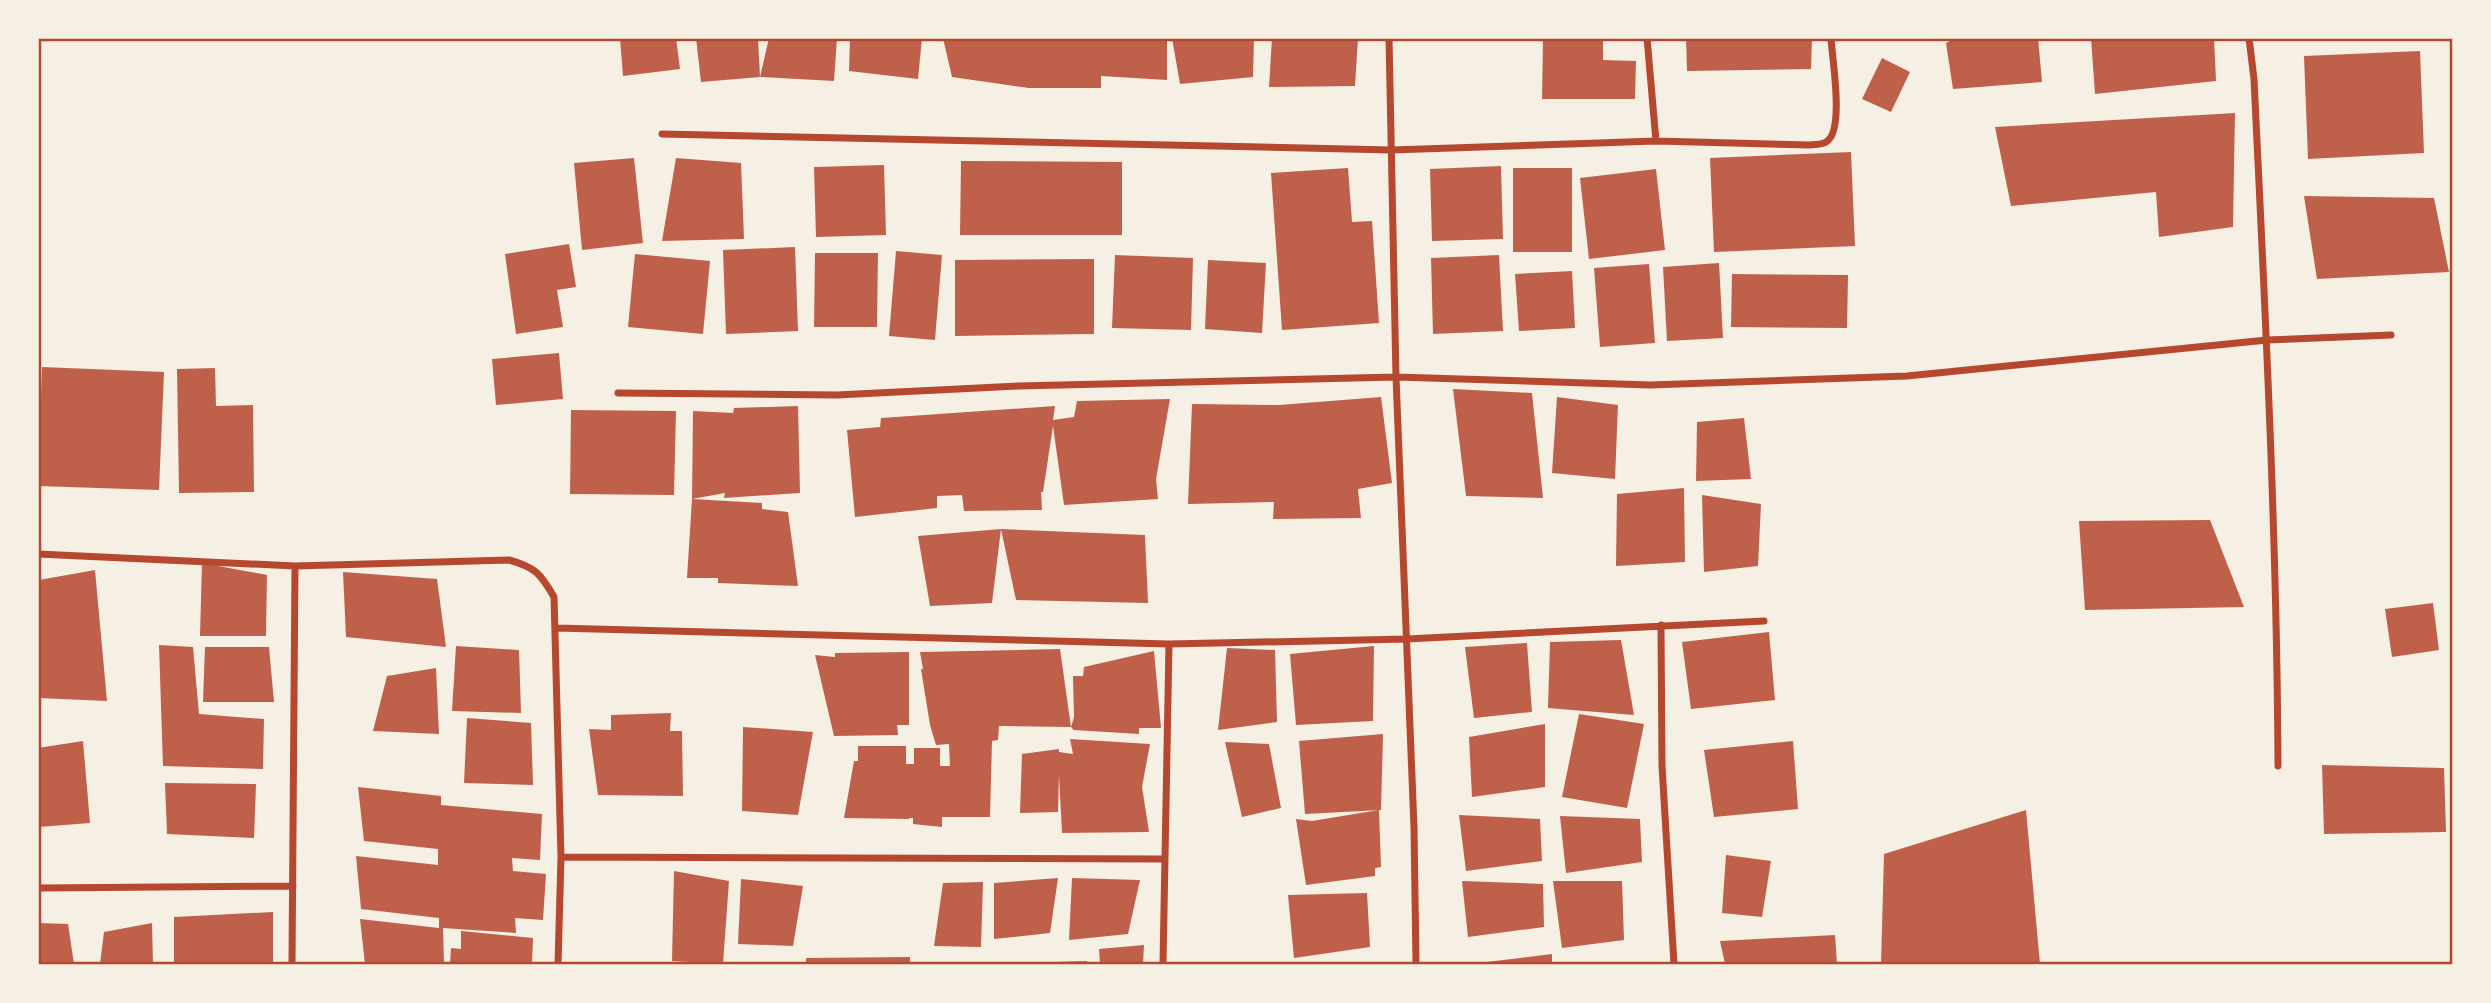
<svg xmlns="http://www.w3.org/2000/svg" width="2491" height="1003" font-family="Karla,sans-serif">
	<rect width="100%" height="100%" fill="#f6efe4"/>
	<!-- building -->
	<path fill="#bf614a" d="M 620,38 L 676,38 L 680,69 L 623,76 Z
		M 696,38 L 758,38 L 760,77 L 769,38 L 837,38 L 834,81 L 760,77 L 701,82 Z
		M 850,38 L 922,38 L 918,79 L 849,71 Z
		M 943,38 L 1167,38 L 1167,80 L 1101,76 L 1101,88 L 1029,88 L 952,77 Z
		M 1172,38 L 1254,38 L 1253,77 L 1180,84 Z
		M 1272,38 L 1358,38 L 1355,86 L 1269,87 Z
		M 1543,38 L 1603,38 L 1603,60 L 1636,61 L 1635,99 L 1542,99 Z
		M 1686,38 L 1812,38 L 1811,69 L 1687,71 Z
		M 1956,38 L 2038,38 L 2042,82 L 1953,89 L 1946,43 Z
		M 2091,38 L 2214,38 L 2216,81 L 2095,94 Z
		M 2420,51 L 2424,153 L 2308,159 L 2304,56 Z
		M 1882,58 L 1910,72 L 1891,112 L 1862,99 Z
		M 2235,113 L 2233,227 L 2159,237 L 2156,192 L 2011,206 L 1995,127 Z
		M 1851,152 L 1855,246 L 1714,252 L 1710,158 Z
		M 634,158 L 643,243 L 582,250 L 574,163 Z
		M 676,158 L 741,163 L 744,239 L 662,241 Z
		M 961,161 L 1122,162 L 1122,235 L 960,235 Z
		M 884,165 L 886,235 L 816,237 L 814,167 Z
		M 1501,166 L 1503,239 L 1432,241 L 1430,169 Z
		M 1348,168 L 1352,222 L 1372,221 L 1379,323 L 1282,330 L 1271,173 Z
		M 1513,168 L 1572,168 L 1572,252 L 1513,252 Z
		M 1656,169 L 1665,250 L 1589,259 L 1580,178 Z
		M 2304,196 L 2434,198 L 2449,272 L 2317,279 Z
		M 569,244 L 576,287 L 557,290 L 563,327 L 516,334 L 505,254 Z
		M 795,247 L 798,331 L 726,334 L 723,250 Z
		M 896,251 L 942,255 L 935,340 L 889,336 Z
		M 815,253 L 878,253 L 877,327 L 814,327 Z
		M 635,254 L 710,261 L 703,334 L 628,327 Z
		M 1115,255 L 1193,258 L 1191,330 L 1112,328 Z
		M 1499,255 L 1503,331 L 1433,334 L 1431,258 Z
		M 1094,259 L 1094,334 L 955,336 L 955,260 Z
		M 1208,260 L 1266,263 L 1262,333 L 1205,329 Z
		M 1719,263 L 1723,338 L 1667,341 L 1663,267 Z
		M 1649,264 L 1655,343 L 1600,347 L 1594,268 Z
		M 1572,271 L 1575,328 L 1519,331 L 1515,274 Z
		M 1732,274 L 1848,275 L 1847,328 L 1731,327 Z
		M 559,353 L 563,399 L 496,405 L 492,359 Z
		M 42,367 L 164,372 L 159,490 L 38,486 Z
		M 215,368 L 216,406 L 253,405 L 254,492 L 179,493 L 177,369 Z
		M 1453,389 L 1532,393 L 1543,498 L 1466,496 Z
		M 1381,397 L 1392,483 L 1358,489 L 1361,518 L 1273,519 L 1274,502 L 1188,504 L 1192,404 L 1279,405 Z
		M 1557,397 L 1618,405 L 1615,479 L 1552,473 Z
		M 1170,399 L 1156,479 L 1158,499 L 1064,505 L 1053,426 L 1043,492 L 1041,492 L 1042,510 L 964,511 L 962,495 L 937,496 L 937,508 L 855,517 L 847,430 L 880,427 L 881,418 L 1055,406 L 1053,420 L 1074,417 L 1077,401 Z
		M 798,406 L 800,493 L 724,498 L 725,493 L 692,499 L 762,503 L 762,509 L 788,512 L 798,586 L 718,583 L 718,578 L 687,578 L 692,499 L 693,411 L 733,413 L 734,408 Z
		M 571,410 L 676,411 L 674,495 L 570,494 Z
		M 1744,418 L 1751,479 L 1696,481 L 1697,422 Z
		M 1684,488 L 1685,562 L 1616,566 L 1617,494 Z
		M 1702,495 L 1761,504 L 1758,566 L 1704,572 Z
		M 2210,520 L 2244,607 L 2085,610 L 2079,521 Z
		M 1001,529 L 992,603 L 930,606 L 918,536 L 1001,529 L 1145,535 L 1148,603 L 1016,600 Z
		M 202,563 L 267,575 L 266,636 L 200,636 Z
		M 95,570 L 107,701 L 38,698 L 39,580 Z
		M 343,572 L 437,579 L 446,647 L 346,637 Z
		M 2433,603 L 2439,650 L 2392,657 L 2385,609 Z
		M 1769,632 L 1775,700 L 1691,709 L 1682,642 Z
		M 1621,640 L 1634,715 L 1548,708 L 1550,642 Z
		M 1527,643 L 1532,712 L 1474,718 L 1465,647 Z
		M 159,645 L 193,647 L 199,714 L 264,719 L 263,769 L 163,766 Z
		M 456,646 L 519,650 L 521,713 L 452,711 Z
		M 1374,646 L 1373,721 L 1296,725 L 1290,654 Z
		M 205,647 L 269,647 L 274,702 L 203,702 Z
		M 1227,648 L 1275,650 L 1277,722 L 1218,730 Z
		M 1060,649 L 1071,727 L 999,726 L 998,740 L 992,741 L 990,817 L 942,817 L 942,827 L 913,824 L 913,818 L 909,818 L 909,819 L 844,818 L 854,761 L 858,761 L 858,746 L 906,746 L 906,764 L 914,764 L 914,748 L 940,748 L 940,766 L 950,766 L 949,744 L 936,745 L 930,725 L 921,669 L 923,669 L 920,652 Z
		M 1154,651 L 1161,728 L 1139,728 L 1139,734 L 1074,730 L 1071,727 L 1074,717 L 1073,676 L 1083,676 L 1084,667 Z
		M 909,652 L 909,725 L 897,725 L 898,735 L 834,736 L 815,655 L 835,657 L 835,653 Z
		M 436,668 L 439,734 L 373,731 L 387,676 Z
		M 671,713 L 670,731 L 682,731 L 683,796 L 598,795 L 589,729 L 611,730 L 611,715 Z
		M 1579,714 L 1644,724 L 1627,808 L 1562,797 Z
		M 467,718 L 531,723 L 533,785 L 464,783 Z
		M 1545,724 L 1545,787 L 1472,797 L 1469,737 Z
		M 743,727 L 813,732 L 798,815 L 742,811 Z
		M 1383,734 L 1381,810 L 1305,814 L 1299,741 Z
		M 1070,739 L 1150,744 L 1142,787 L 1149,832 L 1062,833 L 1059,775 L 1058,812 L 1020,813 L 1022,754 L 1059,749 L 1059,752 L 1073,754 Z
		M 83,741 L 90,823 L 38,827 L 38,748 Z
		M 1793,741 L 1798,809 L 1714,817 L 1704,750 Z
		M 1225,742 L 1269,744 L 1281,808 L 1242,817 Z
		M 2322,765 L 2444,768 L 2446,832 L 2324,834 Z
		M 165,783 L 256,784 L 254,838 L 167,834 Z
		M 358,787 L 441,796 L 441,805 L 542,814 L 540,860 L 512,858 L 513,871 L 546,874 L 543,920 L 515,918 L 516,933 L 443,928 L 444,964 L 365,964 L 360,919 L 439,928 L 439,918 L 361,909 L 356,856 L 438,865 L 438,849 L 364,841 Z
		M 1379,810 L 1381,867 L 1375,868 L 1375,876 L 1306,885 L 1296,819 L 1312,821 Z
		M 2026,810 L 2040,964 L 1881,964 L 1884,854 Z
		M 1459,815 L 1540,819 L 1542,861 L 1466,871 Z
		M 1560,816 L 1640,819 L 1642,862 L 1566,873 Z
		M 1726,855 L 1771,861 L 1762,917 L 1722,913 Z
		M 674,871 L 729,881 L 723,964 L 672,961 Z
		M 1058,878 L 1050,933 L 994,939 L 994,883 Z
		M 1072,878 L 1140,880 L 1128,934 L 1069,940 Z
		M 741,879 L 803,886 L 793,946 L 738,944 Z
		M 1462,881 L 1543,884 L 1544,927 L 1468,937 Z
		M 1553,881 L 1622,881 L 1624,940 L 1562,948 Z
		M 983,882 L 981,947 L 934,946 L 943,883 Z
		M 1367,893 L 1370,947 L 1294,958 L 1288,895 Z
		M 273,912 L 273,964 L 174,964 L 174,917 Z
		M 38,923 L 68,924 L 74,964 L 38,964 Z
		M 152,923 L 153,964 L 100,964 L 104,932 Z
		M 461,931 L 533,938 L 532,964 L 450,964 L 451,948 L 461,949 Z
		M 1835,935 L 1837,964 L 1725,964 L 1720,941 Z
		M 1144,945 L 1143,964 L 1100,964 L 1099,949 Z
		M 1552,954 L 1552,964 L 1478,964 L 1478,963 Z
		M 910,957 L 910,964 L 806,964 L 806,958 Z
		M 1087,961 L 1087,964 L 1056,964 L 1056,962 Z"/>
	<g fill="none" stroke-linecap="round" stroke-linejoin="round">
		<!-- minor -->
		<path stroke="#b5482f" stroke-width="7" d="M 1389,38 L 1396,377 L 1414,827 L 1416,964
			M 1647,38 L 1656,141
			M 2249,38 L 2254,79 C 2265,308 2277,537 2278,766
			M 662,134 L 1392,150 L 1656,141 L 1810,145 C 1815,144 1822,145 1826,142 C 1845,132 1832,58 1831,38
			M 618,393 L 837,395 L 1019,386 L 1396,377 L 1650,385 L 1907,376 L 2267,340 L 2391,335
			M 38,554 L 295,566 L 509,560 C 535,567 541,574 554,597 L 561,857 L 558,964
			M 1661,625 L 1662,766 L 1674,964
			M 556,628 L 1169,644 L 1407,639 L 1764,621
			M 561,857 L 1164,859
			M 38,888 L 293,886
			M 292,964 L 295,566
			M 1163,964 L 1169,644"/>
	</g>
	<!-- border -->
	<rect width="2491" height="1003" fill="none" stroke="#f6efe4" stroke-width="80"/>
	<rect x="40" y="40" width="2411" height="923" fill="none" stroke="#b5482f" stroke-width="2.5"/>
</svg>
